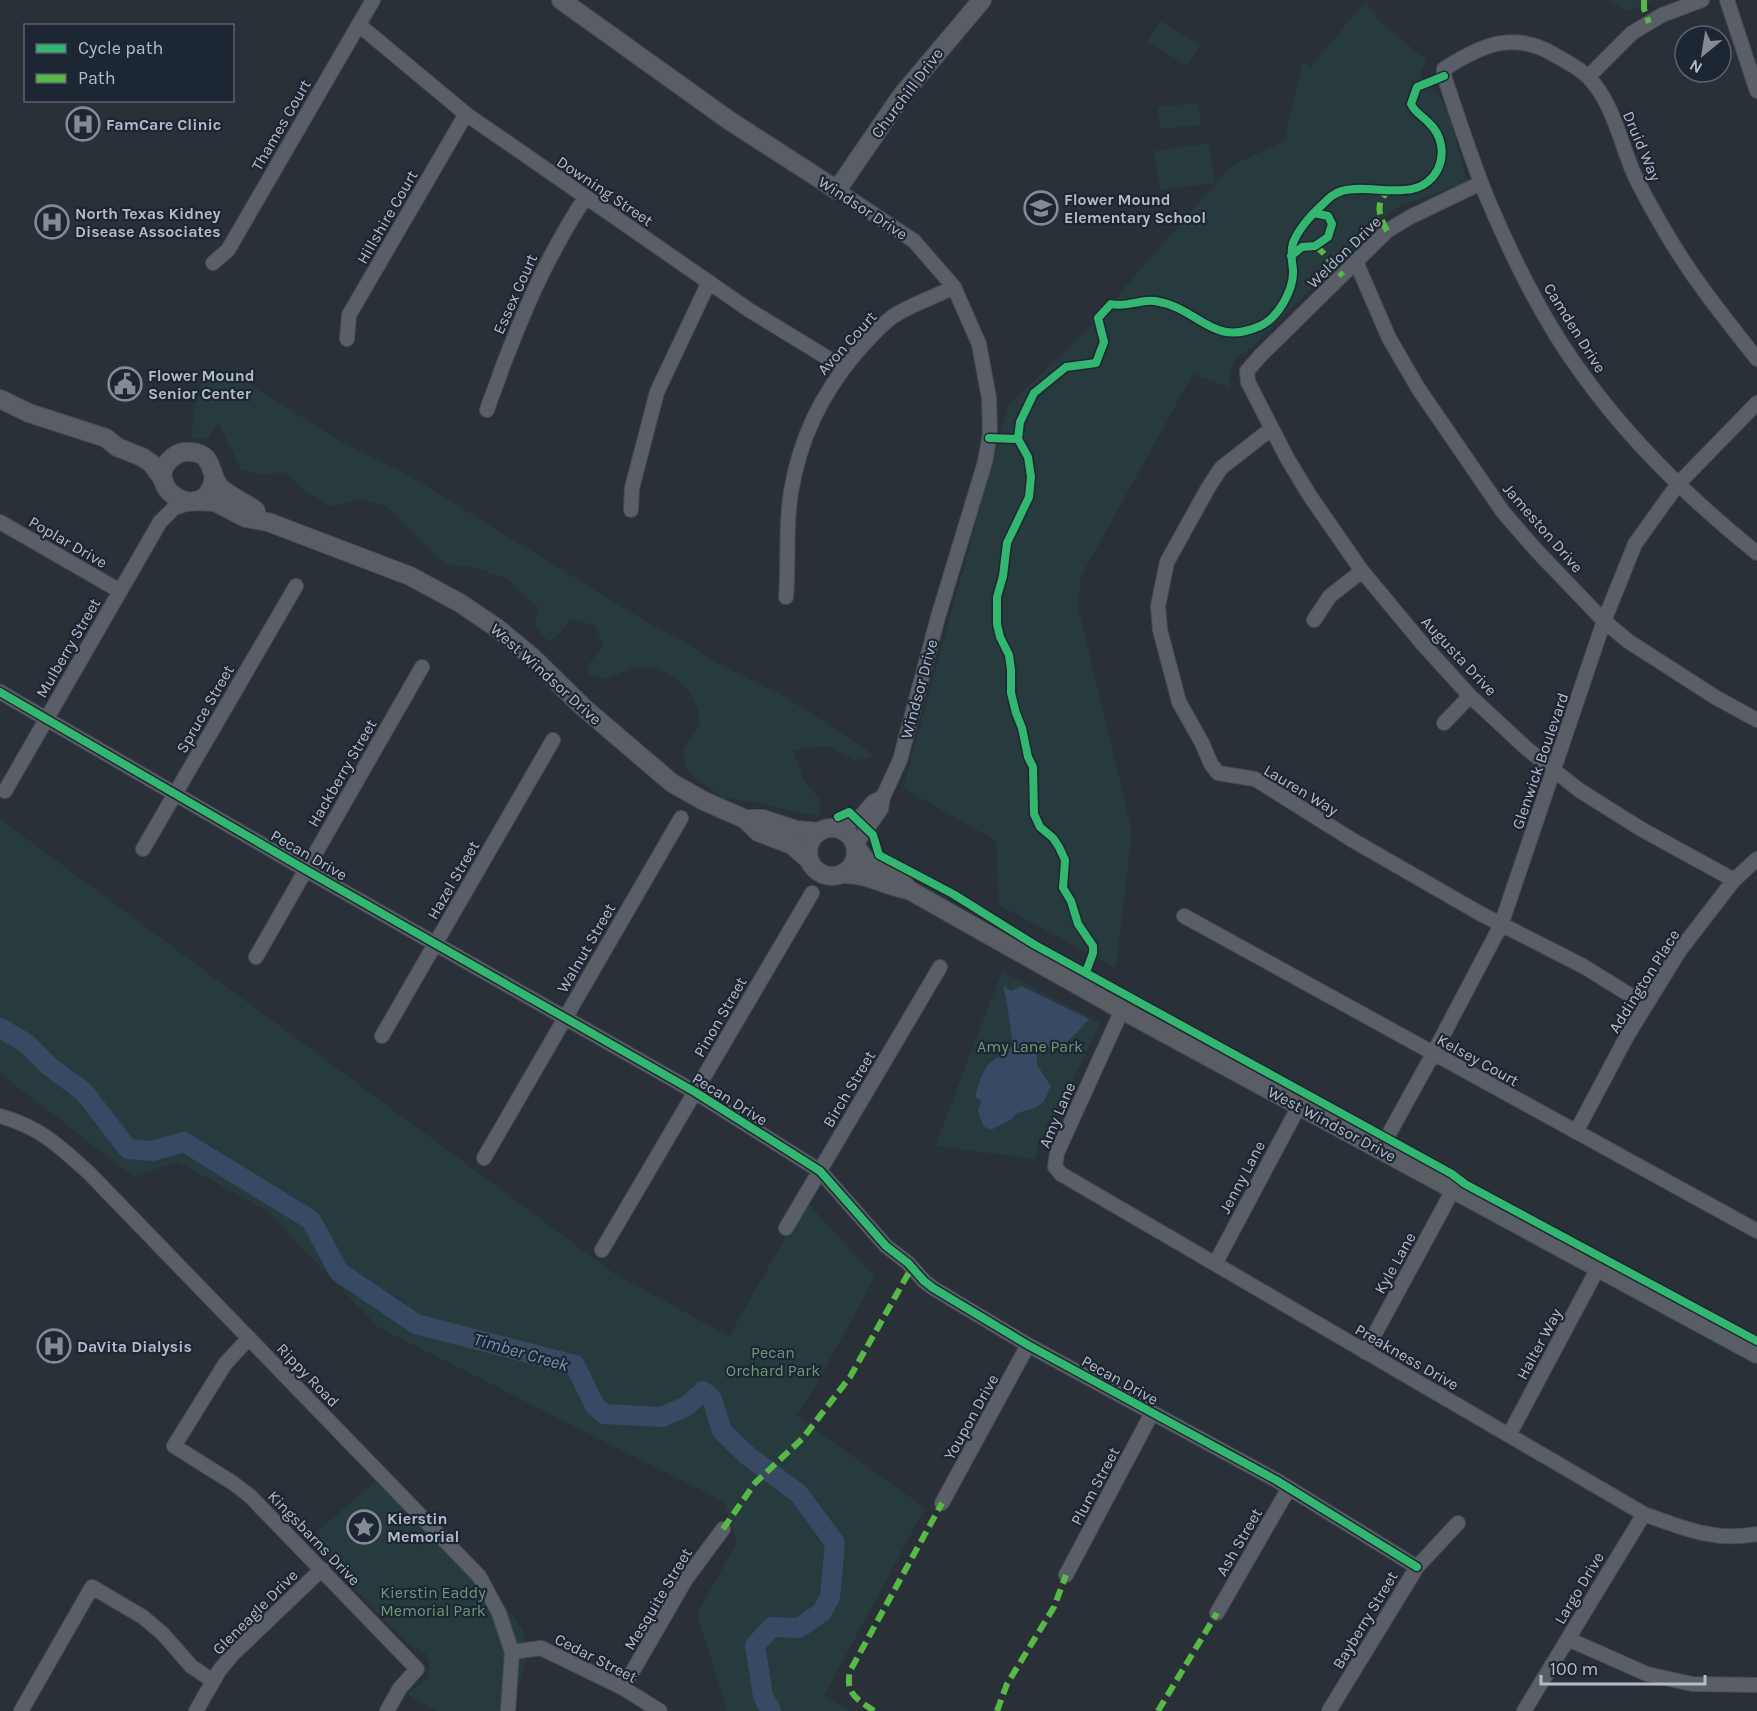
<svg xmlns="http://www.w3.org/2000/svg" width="1757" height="1711" font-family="Karla,sans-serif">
	<rect width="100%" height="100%" fill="#2a3038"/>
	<!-- green -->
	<path fill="#273a3e" d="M 1607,0 L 1655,0 L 1628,11 Z
		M 1366,1 L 1380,22 L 1427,60 L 1420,74 C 1425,86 1436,86 1443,101 C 1453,122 1460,158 1467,182 L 1398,207 L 1381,219 L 1251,348 C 1232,360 1228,366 1230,388 L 1193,374 L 1081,576 L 1078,607 L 1132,831 L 1116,968 L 999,905 L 996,841 L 903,788 L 1008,406 L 1098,318 L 1231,166 L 1284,141 L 1303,61 L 1310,67 Z
		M 1160,21 L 1200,45 L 1188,66 L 1147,42 Z
		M 1198,103 L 1201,125 L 1160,129 L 1157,107 Z
		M 1209,143 L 1215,183 L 1160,190 L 1154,151 Z
		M 204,376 L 245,381 L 345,444 L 399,470 L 431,489 L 650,624 L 689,644 L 711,660 L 782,695 L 860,745 L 874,757 L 856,760 L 827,746 L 793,750 L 804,780 L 819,799 L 821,815 L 799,813 L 761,803 L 724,798 L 687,772 L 682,749 L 700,724 L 698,710 L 690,692 L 678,680 L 658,668 L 634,667 L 607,679 L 590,675 L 587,666 L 604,645 L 594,625 L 571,619 L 560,633 L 549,642 L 535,627 L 538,606 L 527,599 L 509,580 L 477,568 L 445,564 L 387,506 L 359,499 L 331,506 L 303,490 L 284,472 L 263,475 L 241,469 L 218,422 L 208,439 L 192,439 L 193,413 Z
		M 0,819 L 615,1274 L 729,1336 L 806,1201 L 875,1277 L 811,1394 L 797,1416 L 925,1508 L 824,1696 L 851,1711 L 727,1711 L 697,1614 L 737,1542 L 724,1502 L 378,1327 L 266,1210 L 178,1162 L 134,1177 L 2,1075 L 0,1075 Z
		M 1002,971 L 1100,1023 L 1047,1134 L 1039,1140 L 1035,1159 L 935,1146 Z
		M 378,1479 C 417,1517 455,1554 492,1594 C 503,1606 521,1621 525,1637 C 532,1662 516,1691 504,1711 L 436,1711 L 407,1694 L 428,1678 L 430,1662 L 424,1652 L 408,1644 L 307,1540 Z"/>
	<!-- water -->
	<path fill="#384963" d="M 1003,986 L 1011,991 L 1021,986 L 1089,1019 C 1075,1034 1067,1049 1045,1047 L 1037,1054 L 1037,1065 L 1051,1086 L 1044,1101 L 1035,1108 L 1017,1113 L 1012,1119 L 991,1130 L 983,1126 L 978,1112 L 981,1101 L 975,1097 L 980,1079 L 988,1064 L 1013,1046 L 1007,1003 Z"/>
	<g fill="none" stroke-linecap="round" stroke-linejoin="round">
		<!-- river -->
		<path stroke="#384963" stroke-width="20" d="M 0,1028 L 26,1043 L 49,1066 L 84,1092 L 128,1149 L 152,1151 L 184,1142 L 311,1220 L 339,1272 L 416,1324 L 575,1365 L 595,1406 L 604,1414 L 662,1417 L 687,1406 L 703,1391 L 712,1399 L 722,1431 L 748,1456 L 799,1494 L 835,1543 L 830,1597 L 822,1612 L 799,1628 L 772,1627 L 755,1645 L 763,1696 L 771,1711"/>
		<!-- street casing -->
		<g stroke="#484c53" stroke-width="16">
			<path id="street" d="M 1727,0 L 1757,91
				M 359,25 L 466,114 L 749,310 L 844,368
				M 1588,77 L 1632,33 L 1662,15 L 1702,0
				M 1481,183 L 1410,217 L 1387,231 L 1260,356 L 1247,371 L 1248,382 L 1287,458 L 1310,496 L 1362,571 L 1421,642 L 1470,696 L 1526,748 L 1579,790 L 1641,829 L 1734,880
				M 837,190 L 914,241 L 954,287 L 979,344 L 989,398 L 990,434 L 985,462 L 938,617 L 900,760 L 883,797
				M 1356,262 L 1389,338 L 1418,388 L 1503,512 L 1536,550 L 1604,621 L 1628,641 L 1715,697 L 1757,720
				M 213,263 L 228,250 L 373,0
				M 347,339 L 349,315 L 466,114
				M 1757,359 C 1723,316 1689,274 1662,226 C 1652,209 1642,191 1634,174 C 1620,142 1613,101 1587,76 C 1578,67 1565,61 1553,54 C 1512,30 1480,46 1444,69 L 1444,76 C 1458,117 1471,159 1488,200 C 1512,257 1546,325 1583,375 C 1632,443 1692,501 1757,553
				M 487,410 C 491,397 497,384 501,371 C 525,308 548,254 585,198
				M 1271,429 L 1221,468 L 1208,488 L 1167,562 L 1158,606 L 1160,630 L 1179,702 L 1202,743 L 1211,764 L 1218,773 L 1255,779 L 1354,841 L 1481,914 L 1583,966 L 1646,1005
				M 631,510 L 632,488 L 657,392 L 709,282
				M 0,522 L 120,591
				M 786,597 C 789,562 785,527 791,492 C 800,438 821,395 856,353 C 867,341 879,327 892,317 C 910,305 934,297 954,287
				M 1314,620 L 1330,596 L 1362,571
				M 0,692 L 306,870 L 695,1092 L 820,1171 L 886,1246 L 908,1263 L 924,1281 L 933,1288 L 1028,1345 L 1276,1480 L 1417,1567
				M 1444,723 L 1470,696
				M 5,791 L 160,522 L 174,508 L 192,502
				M 835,828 L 859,818 L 873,802 L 883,797 L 881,809 L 856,844
				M 143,849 L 296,586
				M 1184,916 L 1757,1231
				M 256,957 L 422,667
				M 1122,1010 L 1057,1153 L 1055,1167 L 1061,1174 L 1644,1514 C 1682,1528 1715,1542 1757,1534
				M 382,1036 L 553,740
				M 0,1116 C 41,1128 58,1145 89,1173 L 479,1576 L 499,1613 L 512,1652 L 508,1711
				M 1576,1132 L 1627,1036 L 1680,950 L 1734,880 L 1757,859
				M 1380,1150 L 1433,1054 L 1501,925 L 1604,621 L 1635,544 L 1678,484 L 1757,403
				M 484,1158 L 681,818
				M 786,1228 L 940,967
				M 602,1250 L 812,893
				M 1215,1264 L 1299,1106
				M 249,1338 L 225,1364 L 174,1446 L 233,1483 L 250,1496 L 417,1669 L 400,1688 L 387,1711
				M 1365,1352 L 1453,1190
				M 1509,1435 L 1598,1268
				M 942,1503 L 1028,1345
				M 1066,1575 L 1152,1413
				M 1217,1613 L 1289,1488
				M 1568,1639 L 1647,1674 L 1692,1684 L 1757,1685
				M 512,1652 L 541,1648 L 623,1688 L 660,1711
				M 623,1688 L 686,1579 L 723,1529
				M 21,1711 L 92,1587 L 143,1617 L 163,1634 L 191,1666 L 213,1681
				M 196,1711 L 219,1671 L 232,1655 L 322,1569
				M 1329,1711 L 1417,1567 L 1458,1523
				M 1524,1711 L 1644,1514"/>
		</g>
		<!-- secondary casing -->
		<g stroke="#484c53" stroke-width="20">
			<path id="secondary" d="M 561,0 L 730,121 L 837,190 L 902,95 L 982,0
				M 0,399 L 29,413 L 106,438 L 117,447 L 142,457 L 152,464 L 164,481
				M 214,476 C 208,530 136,486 173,457 C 178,453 184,451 190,452 C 216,453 208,476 221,488 C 231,497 245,502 256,511
				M 194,501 L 215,502 L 246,518 L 268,522 L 410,576 L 460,603 L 497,628 L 532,657 L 583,707 L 672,783 L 704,801 L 745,819 L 758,832 L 792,845 L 808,859
				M 745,819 L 763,819 L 796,830 L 818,832
				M808 852a24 24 0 1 1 48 0a24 24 0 1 1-48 0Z
				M 856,847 L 865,859 L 895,874 L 909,890
				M 844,874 C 868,874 886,886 909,890 L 1122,1010 L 1757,1354"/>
		</g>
		<!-- street -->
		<use href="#street" stroke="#5a5e66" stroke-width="14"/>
		<!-- secondary -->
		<use href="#secondary" stroke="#595d64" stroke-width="18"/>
		<!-- quiet -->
		<path stroke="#58b947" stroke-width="6" stroke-dasharray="12 6" stroke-linecap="butt" d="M 1644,0 L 1644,9 L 1649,23
			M 1387,231 C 1379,216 1374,202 1390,190
			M 1315,246 C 1327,254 1333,266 1343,276
			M 723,1529 L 755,1483 L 803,1438 L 850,1377 L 912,1267
			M 874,1711 C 857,1699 845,1694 850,1671 L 942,1503
			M 997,1711 L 1007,1684 L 1054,1607 L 1066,1575
			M 1158,1711 L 1217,1613"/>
		<!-- cycleway casing -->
		<g stroke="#1d2633" stroke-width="11">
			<path id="cycleway" d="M 1291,256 L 1302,247 L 1315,246 L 1328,237 L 1332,224 L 1328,216 L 1314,213
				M 989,438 L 1018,439 L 1028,457 L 1031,477 L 1029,497 L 1007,543 L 1003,576 L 997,597 L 997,624 L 1000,637 L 1009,655 L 1011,670 L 1011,693 L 1016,713 L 1022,728 L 1028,757 L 1033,767 L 1034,814 L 1040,827 L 1053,838 L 1059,847 L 1065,860 L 1063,888 L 1071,901 L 1078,924 L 1093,946 L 1093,953 L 1086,972
				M 1018,439 L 1020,422 L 1034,393 L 1066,367 L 1096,363 L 1104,342 L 1098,318 L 1111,304 C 1126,308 1140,299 1155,301 C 1200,308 1211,348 1260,326 C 1278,318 1294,290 1293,270 C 1292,260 1290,253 1293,243 C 1299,228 1311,215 1323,204 C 1329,198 1334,193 1342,191 C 1373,182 1419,206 1438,169 C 1445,154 1442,135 1429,123 C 1423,116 1415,113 1411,104 L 1417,87 L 1444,76
				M 0,692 L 306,870 L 695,1092 L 820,1171 L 886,1246 L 908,1263 L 924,1281 L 933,1288 L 1028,1345 L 1276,1480 L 1417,1567
				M 838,817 L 849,812 L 873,835 L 879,855 L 953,894 L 1035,945 L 1452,1174 L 1465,1184 L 1757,1341"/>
		</g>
		<!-- cycleway -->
		<use href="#cycleway" stroke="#33b770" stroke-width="8"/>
	</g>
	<!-- icons -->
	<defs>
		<g id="hospital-ring" transform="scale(1.725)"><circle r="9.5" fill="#1d2633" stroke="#848b96" stroke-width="1.5"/><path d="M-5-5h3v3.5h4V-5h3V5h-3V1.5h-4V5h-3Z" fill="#848b96"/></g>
		<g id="school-ring" transform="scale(1.725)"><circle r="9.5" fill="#1d2633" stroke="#848b96" stroke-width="1.5"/><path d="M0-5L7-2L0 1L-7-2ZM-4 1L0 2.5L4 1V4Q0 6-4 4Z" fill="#848b96"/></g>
		<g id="civic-ring" transform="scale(1.725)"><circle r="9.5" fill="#1d2633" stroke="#848b96" stroke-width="1.5"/><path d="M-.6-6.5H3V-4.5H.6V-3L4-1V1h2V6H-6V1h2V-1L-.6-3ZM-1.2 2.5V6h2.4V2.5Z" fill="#848b96"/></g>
		<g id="sight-ring" transform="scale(1.725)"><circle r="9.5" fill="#1d2633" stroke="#848b96" stroke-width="1.5"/><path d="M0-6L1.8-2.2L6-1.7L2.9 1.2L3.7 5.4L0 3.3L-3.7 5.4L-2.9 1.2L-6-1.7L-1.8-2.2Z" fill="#848b96"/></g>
	</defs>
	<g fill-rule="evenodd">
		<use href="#hospital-ring" x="83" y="124"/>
		<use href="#school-ring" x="1041" y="208"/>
		<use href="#hospital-ring" x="52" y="222"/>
		<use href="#civic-ring" x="125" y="384"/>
		<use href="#hospital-ring" x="54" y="1346"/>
		<use href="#sight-ring" x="364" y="1527"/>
	</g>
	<g text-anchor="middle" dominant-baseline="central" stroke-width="4.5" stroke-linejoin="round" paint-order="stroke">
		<!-- street labels -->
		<g font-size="16" fill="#b4bcc9" stroke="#1d2633">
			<text transform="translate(907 93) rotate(-53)">Churchill Drive</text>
			<text transform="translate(281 125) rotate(-60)">Thames Court</text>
			<text transform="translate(1642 146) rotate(67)">Druid Way</text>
			<text transform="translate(605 191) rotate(34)">Downing Street</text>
			<text transform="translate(863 208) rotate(33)">Windsor Drive</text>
			<text transform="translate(387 217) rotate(-60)">Hillshire Court</text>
			<text transform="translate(1344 252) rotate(-44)">Weldon Drive</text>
			<text transform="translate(515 294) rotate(-66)">Essex Court</text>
			<text transform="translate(1575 328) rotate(58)">Camden Drive</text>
			<text transform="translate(847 343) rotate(-48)">Avon Court</text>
			<text transform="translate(1543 528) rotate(49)">Jameston Drive</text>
			<text transform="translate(68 542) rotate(30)">Poplar Drive</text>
			<text transform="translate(68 648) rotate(-60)">Mulberry Street</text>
			<text transform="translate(1459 656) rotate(47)">Augusta Drive</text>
			<text transform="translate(546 674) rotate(42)">West Windsor Drive</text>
			<text transform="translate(919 689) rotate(-75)">Windsor Drive</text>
			<text transform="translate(205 709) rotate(-60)">Spruce Street</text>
			<text transform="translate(1540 761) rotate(-71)">Glenwick Boulevard</text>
			<text transform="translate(342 773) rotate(-60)">Hackberry Street</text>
			<text transform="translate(1301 790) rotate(31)">Lauren Way</text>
			<text transform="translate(309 855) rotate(30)">Pecan Drive</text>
			<text transform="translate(453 880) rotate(-60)">Hazel Street</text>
			<text transform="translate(586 948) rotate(-60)">Walnut Street</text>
			<text transform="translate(1644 981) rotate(-58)">Addington Place</text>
			<text transform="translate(720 1017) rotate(-60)">Pinon Street</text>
			<text transform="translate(1478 1060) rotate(29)">Kelsey Court</text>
			<text transform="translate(849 1089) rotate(-59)">Birch Street</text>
			<text transform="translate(730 1099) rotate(32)">Pecan Drive</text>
			<text transform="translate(1057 1115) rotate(-67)">Amy Lane</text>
			<text transform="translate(1332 1124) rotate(28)">West Windsor Drive</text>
			<text transform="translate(1242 1177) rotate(-62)">Jenny Lane</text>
			<text transform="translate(1395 1263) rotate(-61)">Kyle Lane</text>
			<text transform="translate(1539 1344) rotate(-62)">Halter Way</text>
			<text transform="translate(1407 1357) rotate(30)">Preakness Drive</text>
			<text transform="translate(308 1375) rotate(46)">Rippy Road</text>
			<text transform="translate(1120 1380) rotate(29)">Pecan Drive</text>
			<text transform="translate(971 1417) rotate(-61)">Youpon Drive</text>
			<text transform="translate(1095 1486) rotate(-62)">Plum Street</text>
			<text transform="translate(314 1538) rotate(46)">Kingsbarns Drive</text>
			<text transform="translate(1239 1542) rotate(-60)">Ash Street</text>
			<text transform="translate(1579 1588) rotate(-59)">Largo Drive</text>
			<text transform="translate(658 1599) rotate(-59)">Mesquite Street</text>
			<text transform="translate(255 1612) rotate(-45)">Gleneagle Drive</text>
			<text transform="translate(1365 1620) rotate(-59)">Bayberry Street</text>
			<text transform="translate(596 1658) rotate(27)">Cedar Street</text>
		</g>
		<!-- poi labels -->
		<g font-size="16" font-weight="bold" fill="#b4bcc9" stroke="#1d2633" text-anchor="start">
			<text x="106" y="124">FamCare Clinic</text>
			<text x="1064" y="199">Flower Mound<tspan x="1064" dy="18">Elementary School</tspan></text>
			<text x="75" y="213">North Texas Kidney<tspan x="75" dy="18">Disease Associates</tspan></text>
			<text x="148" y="375">Flower Mound<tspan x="148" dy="18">Senior Center</tspan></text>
			<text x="77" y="1346">DaVita Dialysis</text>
			<text x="387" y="1518">Kierstin<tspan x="387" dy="18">Memorial</tspan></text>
		</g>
		<!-- park labels -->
		<g font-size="16" fill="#6b9a76" stroke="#1d2633">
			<text x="1030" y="1046">Amy Lane Park</text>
			<text x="773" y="1352">Pecan<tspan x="773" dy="18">Orchard Park</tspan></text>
			<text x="433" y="1592">Kierstin Eaddy<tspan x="433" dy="18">Memorial Park</tspan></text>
		</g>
		<!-- water labels -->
		<g font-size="18" font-style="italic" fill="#7c92b1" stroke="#1d2633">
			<text transform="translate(521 1352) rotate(16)">Timber Creek</text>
		</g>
	</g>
	<!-- legend -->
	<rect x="24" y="24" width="210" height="78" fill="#1d2633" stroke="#59626f" stroke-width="1.5"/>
	<rect x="36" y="44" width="30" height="9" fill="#33b770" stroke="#59626f" stroke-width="1.5"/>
	<text x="78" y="54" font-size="18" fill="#b4bcc9">Cycle path</text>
	<rect x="36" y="74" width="30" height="9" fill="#58b947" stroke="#59626f" stroke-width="1.5"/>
	<text x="78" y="84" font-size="18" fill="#b4bcc9">Path</text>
	<!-- north arrow -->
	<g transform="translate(1703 54) rotate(210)"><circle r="28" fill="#1d2633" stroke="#59626f" stroke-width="1.5"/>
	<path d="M0-4.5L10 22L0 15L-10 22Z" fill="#848b96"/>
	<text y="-9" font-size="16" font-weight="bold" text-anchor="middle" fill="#b4bcc9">N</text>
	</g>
	<!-- scale -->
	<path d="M1541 1675v9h164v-9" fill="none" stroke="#b4bcc9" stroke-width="3"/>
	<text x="1550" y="1675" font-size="18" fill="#b4bcc9" stroke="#1d2633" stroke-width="4.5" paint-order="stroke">100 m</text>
</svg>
